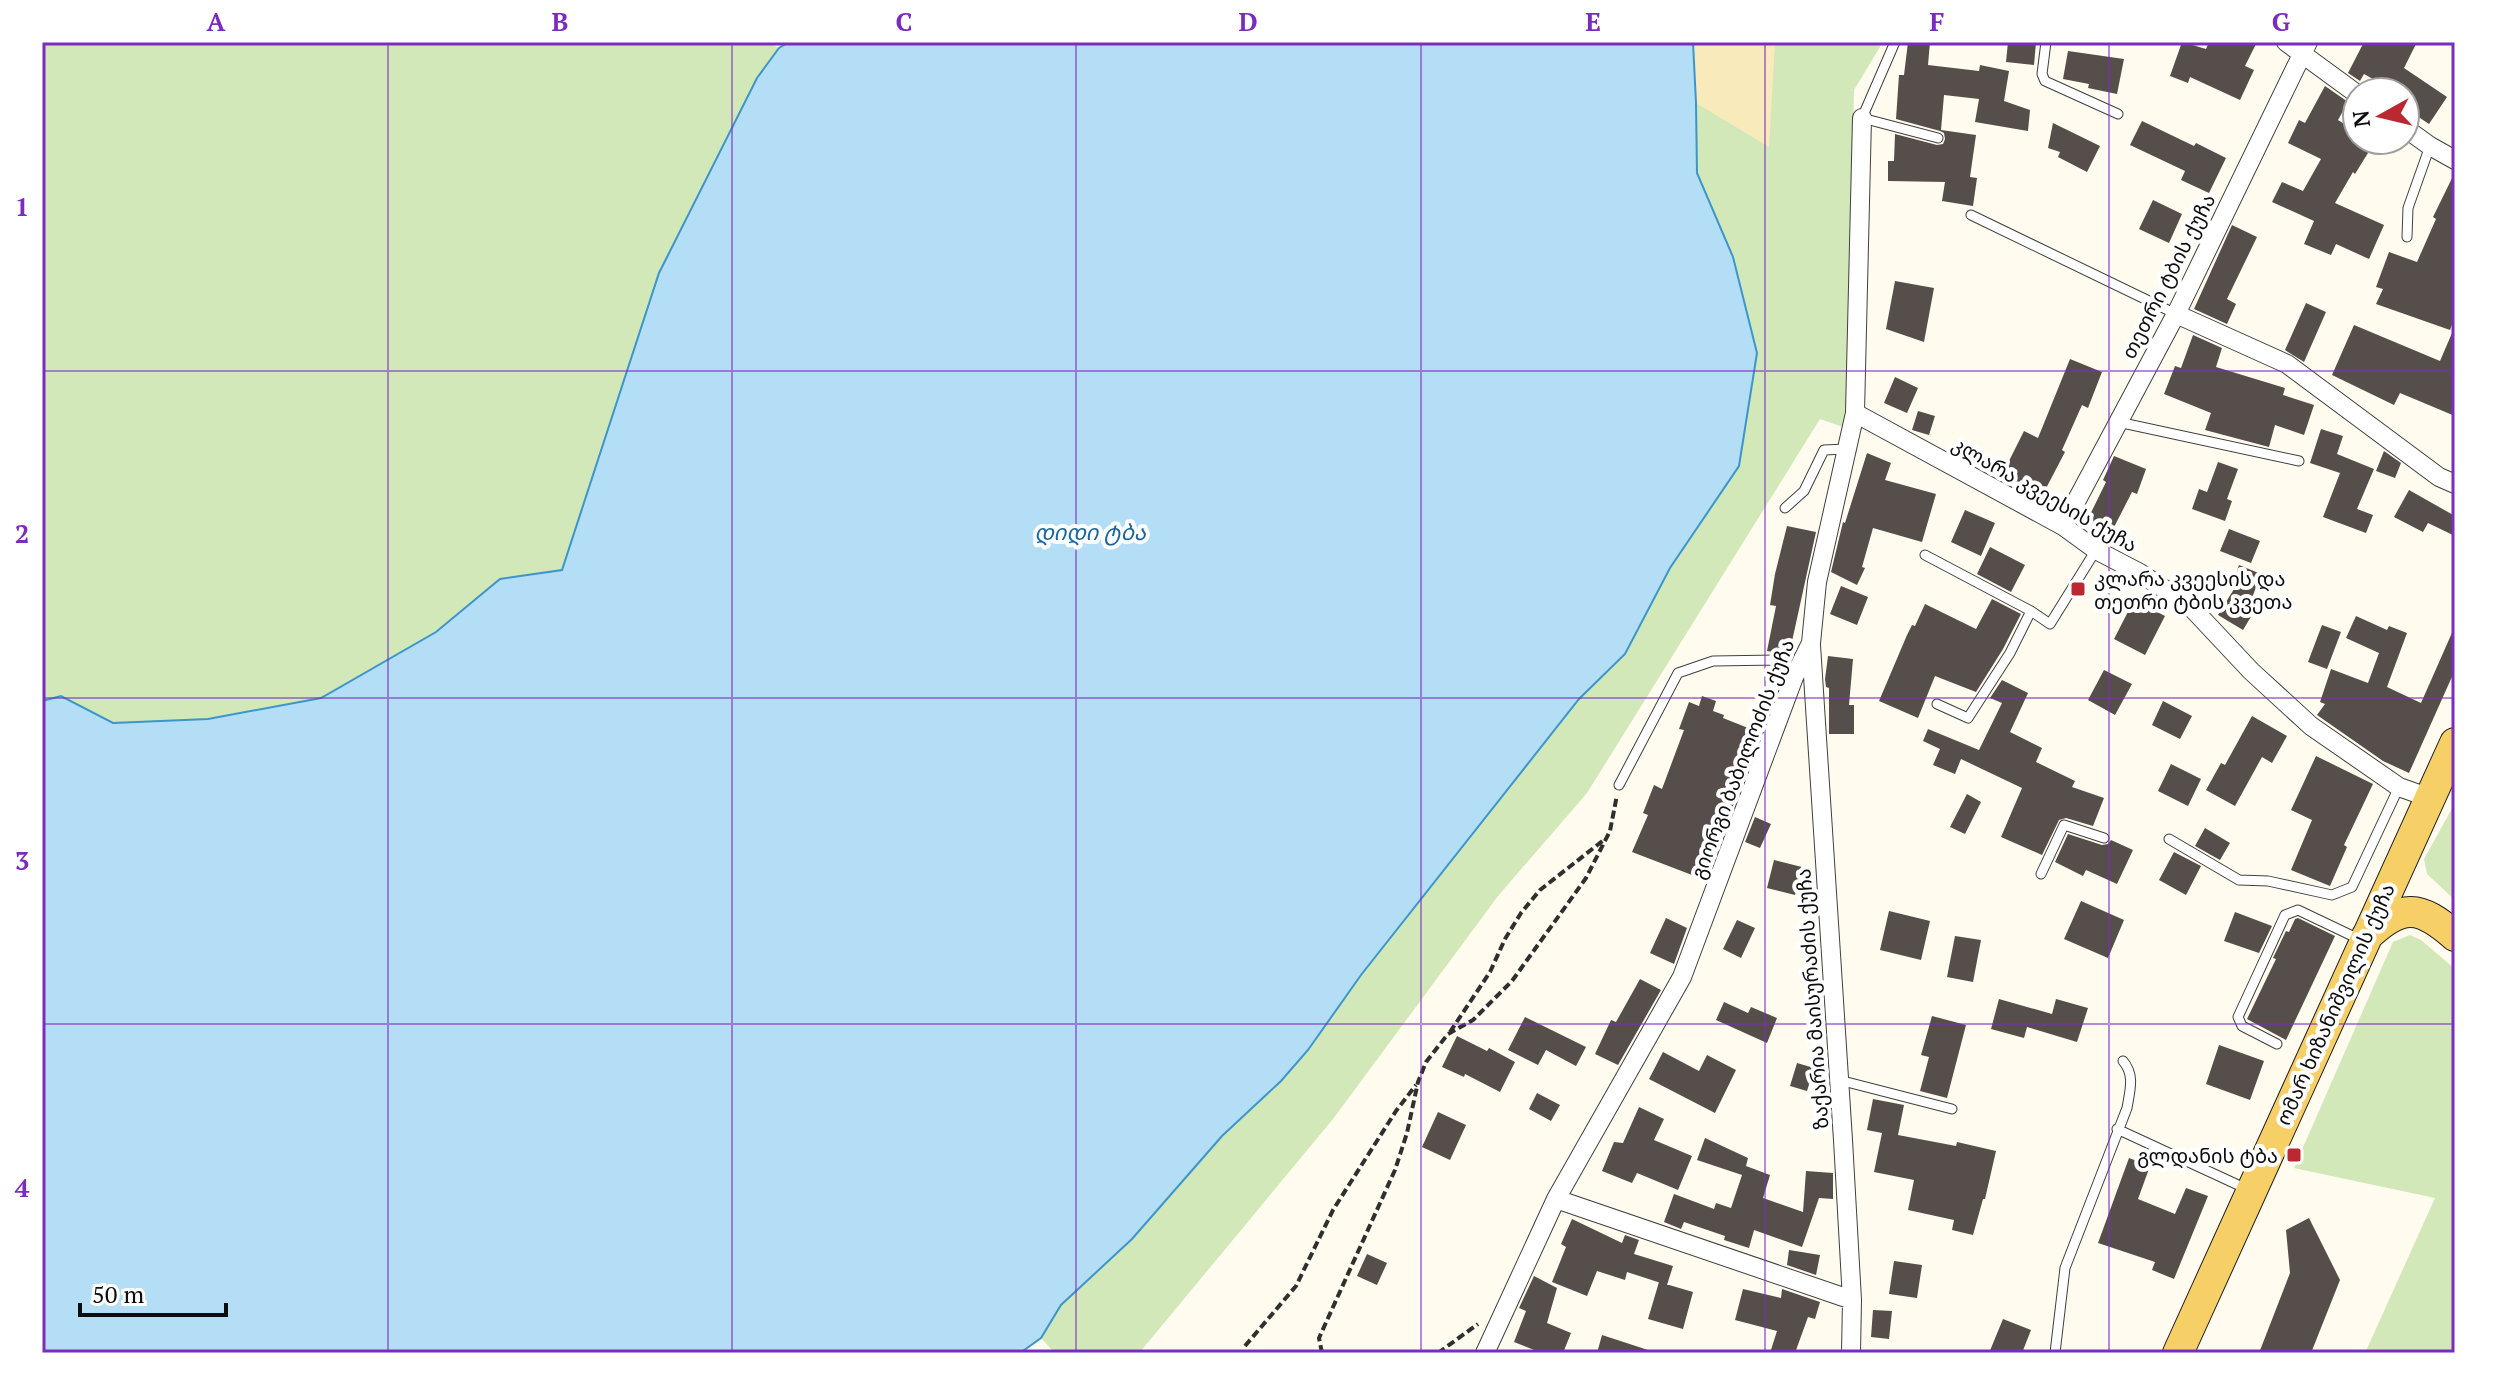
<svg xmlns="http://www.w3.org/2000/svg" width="2497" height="1395" font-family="'PT Serif','Noto Sans Georgian',serif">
	<rect width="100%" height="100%" fill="#fffbee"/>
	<!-- green -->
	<path fill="#d2e8b8" d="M 42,42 L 768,42 L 779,48 L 757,78 L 659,273 L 562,570 L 500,579 L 436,632 L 321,698 L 208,719 L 113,723 L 61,696 L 42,701 Z
		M 1693,42 L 1883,42 L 1854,90 L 1848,387 L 1843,427 L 1820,419 L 1587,793 L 1498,896 L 1333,1119 L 1140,1352 L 1055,1353 L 1041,1338 L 1061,1305 L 1132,1239 L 1222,1136 L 1281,1081 L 1308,1050 L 1361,975 L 1579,699 L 1625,654 L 1670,568 L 1733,257 L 1697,173 L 1696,103 Z
		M 2455,803 L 2455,900 L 2427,874 L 2424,859 Z
		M 2410,935 L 2421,940 L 2455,969 L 2455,1353 L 2365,1353 L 2435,1198 L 2294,1168 L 2393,942 Z"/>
	<!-- sand -->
	<path fill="#f9eabb" d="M 1693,42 L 1775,42 L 1769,147 L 1696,103 Z"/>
	<!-- water -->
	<path fill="#b4def5" stroke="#3c95cb" stroke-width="2" d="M 789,42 L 1693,42 L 1696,103 L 1697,173 L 1733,257 L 1757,353 L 1739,466 L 1670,568 L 1625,654 L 1579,699 L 1361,975 L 1308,1050 L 1281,1081 L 1222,1136 L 1132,1239 L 1061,1305 L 1041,1338 L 1020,1353 L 42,1353 L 42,701 L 61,696 L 113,723 L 208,719 L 321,698 L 436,632 L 500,579 L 562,570 L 659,273 L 757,78 L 779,48 Z"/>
	<!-- building -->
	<path fill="#564e4a" d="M 1908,42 L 1930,42 L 1928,65 L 1979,71 L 1980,65 L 2009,71 L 2004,101 L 2030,110 L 2028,131 L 1975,122 L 1979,99 L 1944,95 L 1941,130 L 1976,135 L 1970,177 L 1977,178 L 1973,206 L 1942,201 L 1945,182 L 1888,181 L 1888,161 L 1894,161 L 1895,134 L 1937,145 L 1943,144 L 1945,139 L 1944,133 L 1940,131 L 1896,119 L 1899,75 L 1904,75 Z
		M 2008,42 L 2036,42 L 2034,65 L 2006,62 Z
		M 2182,42 L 2206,49 L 2209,42 L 2257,42 L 2245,66 L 2254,70 L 2240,100 L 2190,77 L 2188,83 L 2170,76 Z
		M 2364,42 L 2417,42 L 2404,68 L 2447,97 L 2429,124 L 2405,108 L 2405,92 L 2396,92 L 2364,74 L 2360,81 L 2348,73 Z
		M 2068,51 L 2124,59 L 2117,94 L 2088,88 L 2089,84 L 2063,79 Z
		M 2325,86 L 2348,102 L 2338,120 L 2357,132 L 2357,140 L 2376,140 L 2355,174 L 2353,172 L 2335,203 L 2384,225 L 2369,259 L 2336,244 L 2331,255 L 2304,244 L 2314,221 L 2272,202 L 2282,182 L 2303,191 L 2321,159 L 2288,143 L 2299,120 L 2305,123 Z
		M 2142,121 L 2194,146 L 2196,143 L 2226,158 L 2209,193 L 2181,180 L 2185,171 L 2130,145 Z
		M 2053,123 L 2100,146 L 2087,172 L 2058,157 L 2060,152 L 2048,148 Z
		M 2455,172 L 2455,316 L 2450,330 L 2376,304 L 2383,289 L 2376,287 L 2389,252 L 2417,262 L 2436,219 L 2433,217 Z
		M 2153,200 L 2182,214 L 2169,243 L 2139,229 Z
		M 2232,225 L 2257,237 L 2227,299 L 2236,304 L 2227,324 L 2194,309 Z
		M 1895,281 L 1934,288 L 1924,342 L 1886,329 Z
		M 2306,303 L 2326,312 L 2304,362 L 2285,350 Z
		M 2354,325 L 2440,361 L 2455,326 L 2455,416 L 2400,393 L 2394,405 L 2332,375 Z
		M 2193,335 L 2222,348 L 2216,367 L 2285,388 L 2283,395 L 2314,405 L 2304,435 L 2275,425 L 2269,447 L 2205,430 L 2211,413 L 2164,394 L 2175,366 L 2181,368 Z
		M 2070,359 L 2102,372 L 2088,408 L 2082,405 L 2062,450 L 2065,452 L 2042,496 L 2002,475 L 2024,431 L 2038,438 Z
		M 1895,377 L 1918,388 L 1907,413 L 1884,403 Z
		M 1918,411 L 1935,416 L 1929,435 L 1912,430 Z
		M 2321,429 L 2343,436 L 2337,454 L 2374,469 L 2357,509 L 2373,515 L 2366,533 L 2323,517 L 2340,473 L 2310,463 Z
		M 2384,451 L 2401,463 L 2395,478 L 2376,471 Z
		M 1867,453 L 1891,463 L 1885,480 L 1936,494 L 1922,542 L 1873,528 L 1862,567 L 1865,568 L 1857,585 L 1831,572 L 1843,522 L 1845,523 Z
		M 2114,456 L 2146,469 L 2137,494 L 2132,492 L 2109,537 L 2085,525 L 2106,482 L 2103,480 Z
		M 2218,462 L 2238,469 L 2227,499 L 2232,501 L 2225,521 L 2192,509 L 2199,489 L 2207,492 Z
		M 2409,490 L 2455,516 L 2455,536 L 2428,523 L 2423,532 L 2394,517 Z
		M 1965,510 L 1995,523 L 1981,556 L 1951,542 Z
		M 1787,526 L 1816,532 L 1789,655 L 1767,651 L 1776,606 L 1770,605 L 1775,574 Z
		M 2229,529 L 2260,541 L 2251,563 L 2220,551 Z
		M 1990,547 L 2025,565 L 2011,592 L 1977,574 Z
		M 2239,565 L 2261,574 L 2249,606 L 2255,610 L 2243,630 L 2218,615 L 2234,589 L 2231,588 Z
		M 1841,586 L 1868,597 L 1857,625 L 1830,614 Z
		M 1992,599 L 2021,614 L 2003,649 L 1976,692 L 1935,676 L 1918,718 L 1879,701 L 1907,635 L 1912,625 L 1915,626 L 1925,604 L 1976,629 Z
		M 2134,600 L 2165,616 L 2145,655 L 2114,639 Z
		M 2356,616 L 2387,630 L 2389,626 L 2407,633 L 2387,687 L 2421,703 L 2455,626 L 2455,670 L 2409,773 L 2383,761 L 2317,715 L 2325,704 L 2320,702 L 2331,669 L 2368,683 L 2379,653 L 2346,638 Z
		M 2322,625 L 2341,632 L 2327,669 L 2308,662 Z
		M 1828,656 L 1853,659 L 1849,705 L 1854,705 L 1854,734 L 1829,734 L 1829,688 L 1826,687 L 1825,679 Z
		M 2104,670 L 2132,684 L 2115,715 L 2088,700 Z
		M 2002,680 L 2028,693 L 2010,732 L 2042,748 L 2036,762 L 2075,781 L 2072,787 L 2104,798 L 2093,826 L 2066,818 L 2059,820 L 2042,855 L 2001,837 L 2022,788 L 1961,759 L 1955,774 L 1933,765 L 1940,749 L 1923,741 L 1928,729 L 1979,750 L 2002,703 L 1990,698 Z
		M 1702,696 L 1716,701 L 1713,711 L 1724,715 L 1723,718 L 1753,730 L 1746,751 L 1753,753 L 1705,880 L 1632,852 L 1648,815 L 1643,813 L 1654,785 L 1662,789 L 1684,730 L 1679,729 L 1689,702 L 1699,706 Z
		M 2163,701 L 2192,716 L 2180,739 L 2152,725 Z
		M 2252,716 L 2287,736 L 2272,763 L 2262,757 L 2235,806 L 2206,790 L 2221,763 L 2225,765 Z
		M 2316,756 L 2373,784 L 2344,845 L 2347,847 L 2330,886 L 2291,870 L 2312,820 L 2291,810 Z
		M 2171,764 L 2201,779 L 2188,806 L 2158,791 Z
		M 1967,794 L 1981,802 L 1965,834 L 1950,827 Z
		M 1755,817 L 1771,824 L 1760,848 L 1745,842 Z
		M 2205,828 L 2230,843 L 2220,860 L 2195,846 Z
		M 2068,834 L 2102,845 L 2108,844 L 2111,840 L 2133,850 L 2117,884 L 2086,870 L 2083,876 L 2055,862 Z
		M 2174,852 L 2201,866 L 2186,895 L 2159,880 Z
		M 1774,860 L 1802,867 L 1795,895 L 1767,888 Z
		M 2081,901 L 2124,920 L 2108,958 L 2064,939 Z
		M 1889,911 L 1930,921 L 1921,960 L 1880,950 Z
		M 2235,912 L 2272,926 L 2259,953 L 2224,941 Z
		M 1666,918 L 1687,928 L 1674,964 L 1650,953 Z
		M 2298,918 L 2335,936 L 2286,1040 L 2247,1019 L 2276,959 L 2273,958 L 2286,931 L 2289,932 L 2295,919 Z
		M 1737,920 L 1755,928 L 1741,958 L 1723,949 Z
		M 1955,936 L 1981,940 L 1973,982 L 1947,977 Z
		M 1640,979 L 1661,990 L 1618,1065 L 1595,1054 L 1611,1020 L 1616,1022 Z
		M 1999,999 L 2052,1014 L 2056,999 L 2088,1008 L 2077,1042 L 2027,1027 L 2024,1038 L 1991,1029 Z
		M 1724,1002 L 1748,1013 L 1751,1007 L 1777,1018 L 1767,1043 L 1716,1020 Z
		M 1932,1016 L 1966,1025 L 1947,1098 L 1920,1091 L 1929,1057 L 1921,1055 Z
		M 1525,1017 L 1586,1047 L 1576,1066 L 1546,1050 L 1538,1065 L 1508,1050 Z
		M 1457,1036 L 1487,1051 L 1489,1048 L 1515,1062 L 1500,1092 L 1465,1074 L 1464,1077 L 1442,1067 Z
		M 2219,1045 L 2264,1061 L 2250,1100 L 2206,1084 Z
		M 1663,1052 L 1699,1071 L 1707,1055 L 1736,1070 L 1715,1113 L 1649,1079 Z
		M 1797,1063 L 1814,1068 L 1807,1091 L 1790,1086 Z
		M 1537,1093 L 1560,1105 L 1551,1121 L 1529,1109 Z
		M 1873,1099 L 1904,1105 L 1898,1135 L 1956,1146 L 1957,1142 L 1996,1151 L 1985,1199 L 1983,1199 L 1973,1235 L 1952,1230 L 1954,1220 L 1908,1210 L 1914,1180 L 1874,1172 L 1882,1133 L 1867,1130 Z
		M 1639,1107 L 1664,1119 L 1654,1140 L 1692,1156 L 1678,1190 L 1637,1173 L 1632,1183 L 1602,1171 L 1614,1142 L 1623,1143 Z
		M 1438,1112 L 1466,1125 L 1450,1160 L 1422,1147 Z
		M 1705,1138 L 1748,1158 L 1746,1166 L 1770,1175 L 1763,1198 L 1803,1212 L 1806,1171 L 1833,1173 L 1833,1199 L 1819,1198 L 1802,1247 L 1754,1230 L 1749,1248 L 1724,1240 L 1725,1236 L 1684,1222 L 1681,1229 L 1664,1222 L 1674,1194 L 1714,1209 L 1716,1203 L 1731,1208 L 1742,1175 L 1697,1160 Z
		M 2129,1158 L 2150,1166 L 2138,1199 L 2175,1214 L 2186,1188 L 2208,1196 L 2174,1279 L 2152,1270 L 2155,1262 L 2098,1243 Z
		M 2309,1218 L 2340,1280 L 2311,1353 L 2259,1353 L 2290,1273 L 2286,1230 Z
		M 1572,1219 L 1622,1243 L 1625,1235 L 1639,1240 L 1634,1254 L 1673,1266 L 1667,1285 L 1627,1272 L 1625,1280 L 1597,1271 L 1587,1296 L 1552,1282 L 1566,1247 L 1561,1244 Z
		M 1789,1250 L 1820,1255 L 1816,1275 L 1787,1265 Z
		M 1367,1254 L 1387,1263 L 1377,1285 L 1357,1276 Z
		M 1894,1261 L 1922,1265 L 1917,1298 L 1889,1294 Z
		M 1534,1276 L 1557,1288 L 1547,1323 L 1571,1333 L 1563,1353 L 1542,1353 L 1514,1342 L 1526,1311 L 1519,1308 Z
		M 1659,1282 L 1693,1292 L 1683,1329 L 1648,1319 Z
		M 1743,1289 L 1781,1298 L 1782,1289 L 1820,1302 L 1815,1319 L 1808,1317 L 1795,1353 L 1770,1353 L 1777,1331 L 1735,1320 Z
		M 1873,1310 L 1892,1311 L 1889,1339 L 1871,1337 Z
		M 2003,1319 L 2031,1330 L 2022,1353 L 1989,1353 Z
		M 1602,1335 L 1648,1350 L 1648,1353 L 1597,1353 Z"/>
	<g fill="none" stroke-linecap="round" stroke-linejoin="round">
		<!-- lane casing -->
		<g stroke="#404040" stroke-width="11">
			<path id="lane" d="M 1895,42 L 1862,118 L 1938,138
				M 2046,42 L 2042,74 L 2045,81 L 2118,114
				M 1971,215 L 2176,314
				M 2407,237 L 2408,208 L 2430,146
				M 2118,422 L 2299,461
				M 1785,508 L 1804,491 L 1824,450 L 1847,449
				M 1925,555 L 2031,611
				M 1937,704 L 1968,718 L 2010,653 L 2031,611 L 2050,624 L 2096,550
				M 1619,785 L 1678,673 L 1713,661 L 1777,660 L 1794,677
				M 2169,839 L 2239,880 L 2268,881 L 2332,895 L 2352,887 L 2399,787
				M 2041,874 L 2064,825 L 2104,838
				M 2277,1044 L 2242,1026 L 2238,1017 L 2285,915 L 2298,910 L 2361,940
				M 1839,1080 L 1952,1109
				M 2117,1129 L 2249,1190
				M 2055,1353 L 2065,1268 L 2127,1108 C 2130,1090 2135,1075 2123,1061"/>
		</g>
		<!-- street casing -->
		<g stroke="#404040" stroke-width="20">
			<path id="street" d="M 2286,42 L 2357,94
				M 2405,128 L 2430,146 L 2455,160
				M 2176,314 L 2287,364 L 2439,477 L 2455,484
				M 1855,413 L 2063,526 L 2096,550 L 2140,573 L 2190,606 L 2251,671 L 2311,726 L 2399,787 L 2430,798
				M 2063,526 L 2176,314 L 2308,42
				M 1811,645 L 1843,1140 L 1852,1300 L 1851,1353
				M 1556,1199 L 1852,1300
				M 1485,1353 L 1556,1199 L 1682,977 L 1794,677 L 1811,643 L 1817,582 L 1855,413 L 1862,118"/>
		</g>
		<!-- primary casing -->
		<g stroke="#1e1e1e" stroke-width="32">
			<path id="primary" d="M 2367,936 C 2402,903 2420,905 2455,936
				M 2178,1353 L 2455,743"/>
		</g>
		<!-- path -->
		<path stroke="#2f2f2f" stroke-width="4" stroke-dasharray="8 4" stroke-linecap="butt" d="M 1450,1032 L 1490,972 L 1505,939 L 1521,913 L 1540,890 L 1605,839
			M 1245,1346 L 1296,1286 L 1333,1210 L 1396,1111 L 1416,1085
			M 1322,1353 L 1319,1338 L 1395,1170 L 1407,1133 L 1418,1082 L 1426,1062 L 1448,1034 L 1473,1020 L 1512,981 L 1586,878 L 1610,831 L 1617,795
			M 1438,1353 L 1478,1324"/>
		<!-- lane -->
		<use href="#lane" stroke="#fff" stroke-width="9"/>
		<!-- street -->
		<use href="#street" stroke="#fff" stroke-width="18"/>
		<!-- primary -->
		<use href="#primary" stroke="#f6d067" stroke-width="30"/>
	</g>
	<!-- grid -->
	<path fill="none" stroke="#7b2cbf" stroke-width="2" stroke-opacity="0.55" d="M 388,42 L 388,1353M 732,42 L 732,1353M 1076,42 L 1076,1353M 1421,42 L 1421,1353M 1765,42 L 1765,1353M 2109,42 L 2109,1353M 42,371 L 2455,371M 42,698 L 2455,698M 42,1024 L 2455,1024"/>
	<!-- markers -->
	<g fill="#bb2832" stroke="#fff" stroke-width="3">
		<rect x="2070" y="581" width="16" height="16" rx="4"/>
		<rect x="2286" y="1147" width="16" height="16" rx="4"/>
	</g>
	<g text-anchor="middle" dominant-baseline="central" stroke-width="8" stroke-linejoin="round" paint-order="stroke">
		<!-- street labels -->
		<g font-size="20" fill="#0d0d0d" stroke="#fff">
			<text transform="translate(2168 276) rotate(-63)">თეთრი ტბის ქუჩა</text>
			<text transform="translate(2045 494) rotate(30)">კლარა კვეესის ქუჩა</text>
			<text transform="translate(1742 759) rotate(-69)">გიორგი ბაბილოძის ქუჩა</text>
			<text transform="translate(1812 999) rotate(-94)">ზაქარია მაისურაძის ქუჩა</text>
			<text transform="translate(2335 1004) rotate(-66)">ომარ ხიზანიშვილის ქუჩა</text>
		</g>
		<!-- poi labels -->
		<g font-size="20" fill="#0d0d0d" stroke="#fff" text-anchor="start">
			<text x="2094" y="578">კლარა კვეესის და<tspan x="2094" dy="23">თეთრი ტბის კვეთა</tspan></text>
			<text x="2278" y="1155" text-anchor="end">გლდანის ტბა</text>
		</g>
		<!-- water labels -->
		<g font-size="22" font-style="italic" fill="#19669d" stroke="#fff">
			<text x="1090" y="531">დიდი ტბა</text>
		</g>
	</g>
	<!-- border -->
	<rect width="2497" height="1395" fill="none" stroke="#ffffff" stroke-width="88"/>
	<!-- north arrow -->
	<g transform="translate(2381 116) rotate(262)"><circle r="38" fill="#ffffff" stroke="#9e9e9e" stroke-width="2"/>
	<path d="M0-6L14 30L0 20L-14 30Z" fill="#bb2832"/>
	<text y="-12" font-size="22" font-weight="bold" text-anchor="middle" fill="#0d0d0d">N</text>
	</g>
	<!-- scale -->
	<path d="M80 1303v12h146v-12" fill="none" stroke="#0d0d0d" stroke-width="4"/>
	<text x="92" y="1303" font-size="24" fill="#0d0d0d" stroke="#ffffff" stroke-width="6" paint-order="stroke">50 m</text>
	<rect x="44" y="44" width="2409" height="1307" fill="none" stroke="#7b2cbf" stroke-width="3"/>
	<g font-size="26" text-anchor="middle" font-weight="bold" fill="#7b2cbf">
		<text x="216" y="31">A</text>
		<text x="560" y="31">B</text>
		<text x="904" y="31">C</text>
		<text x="1248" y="31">D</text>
		<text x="1593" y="31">E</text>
		<text x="1937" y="31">F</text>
		<text x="2281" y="31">G</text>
		<text x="22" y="216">1</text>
		<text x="22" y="543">2</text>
		<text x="22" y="870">3</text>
		<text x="22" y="1197">4</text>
	</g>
</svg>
